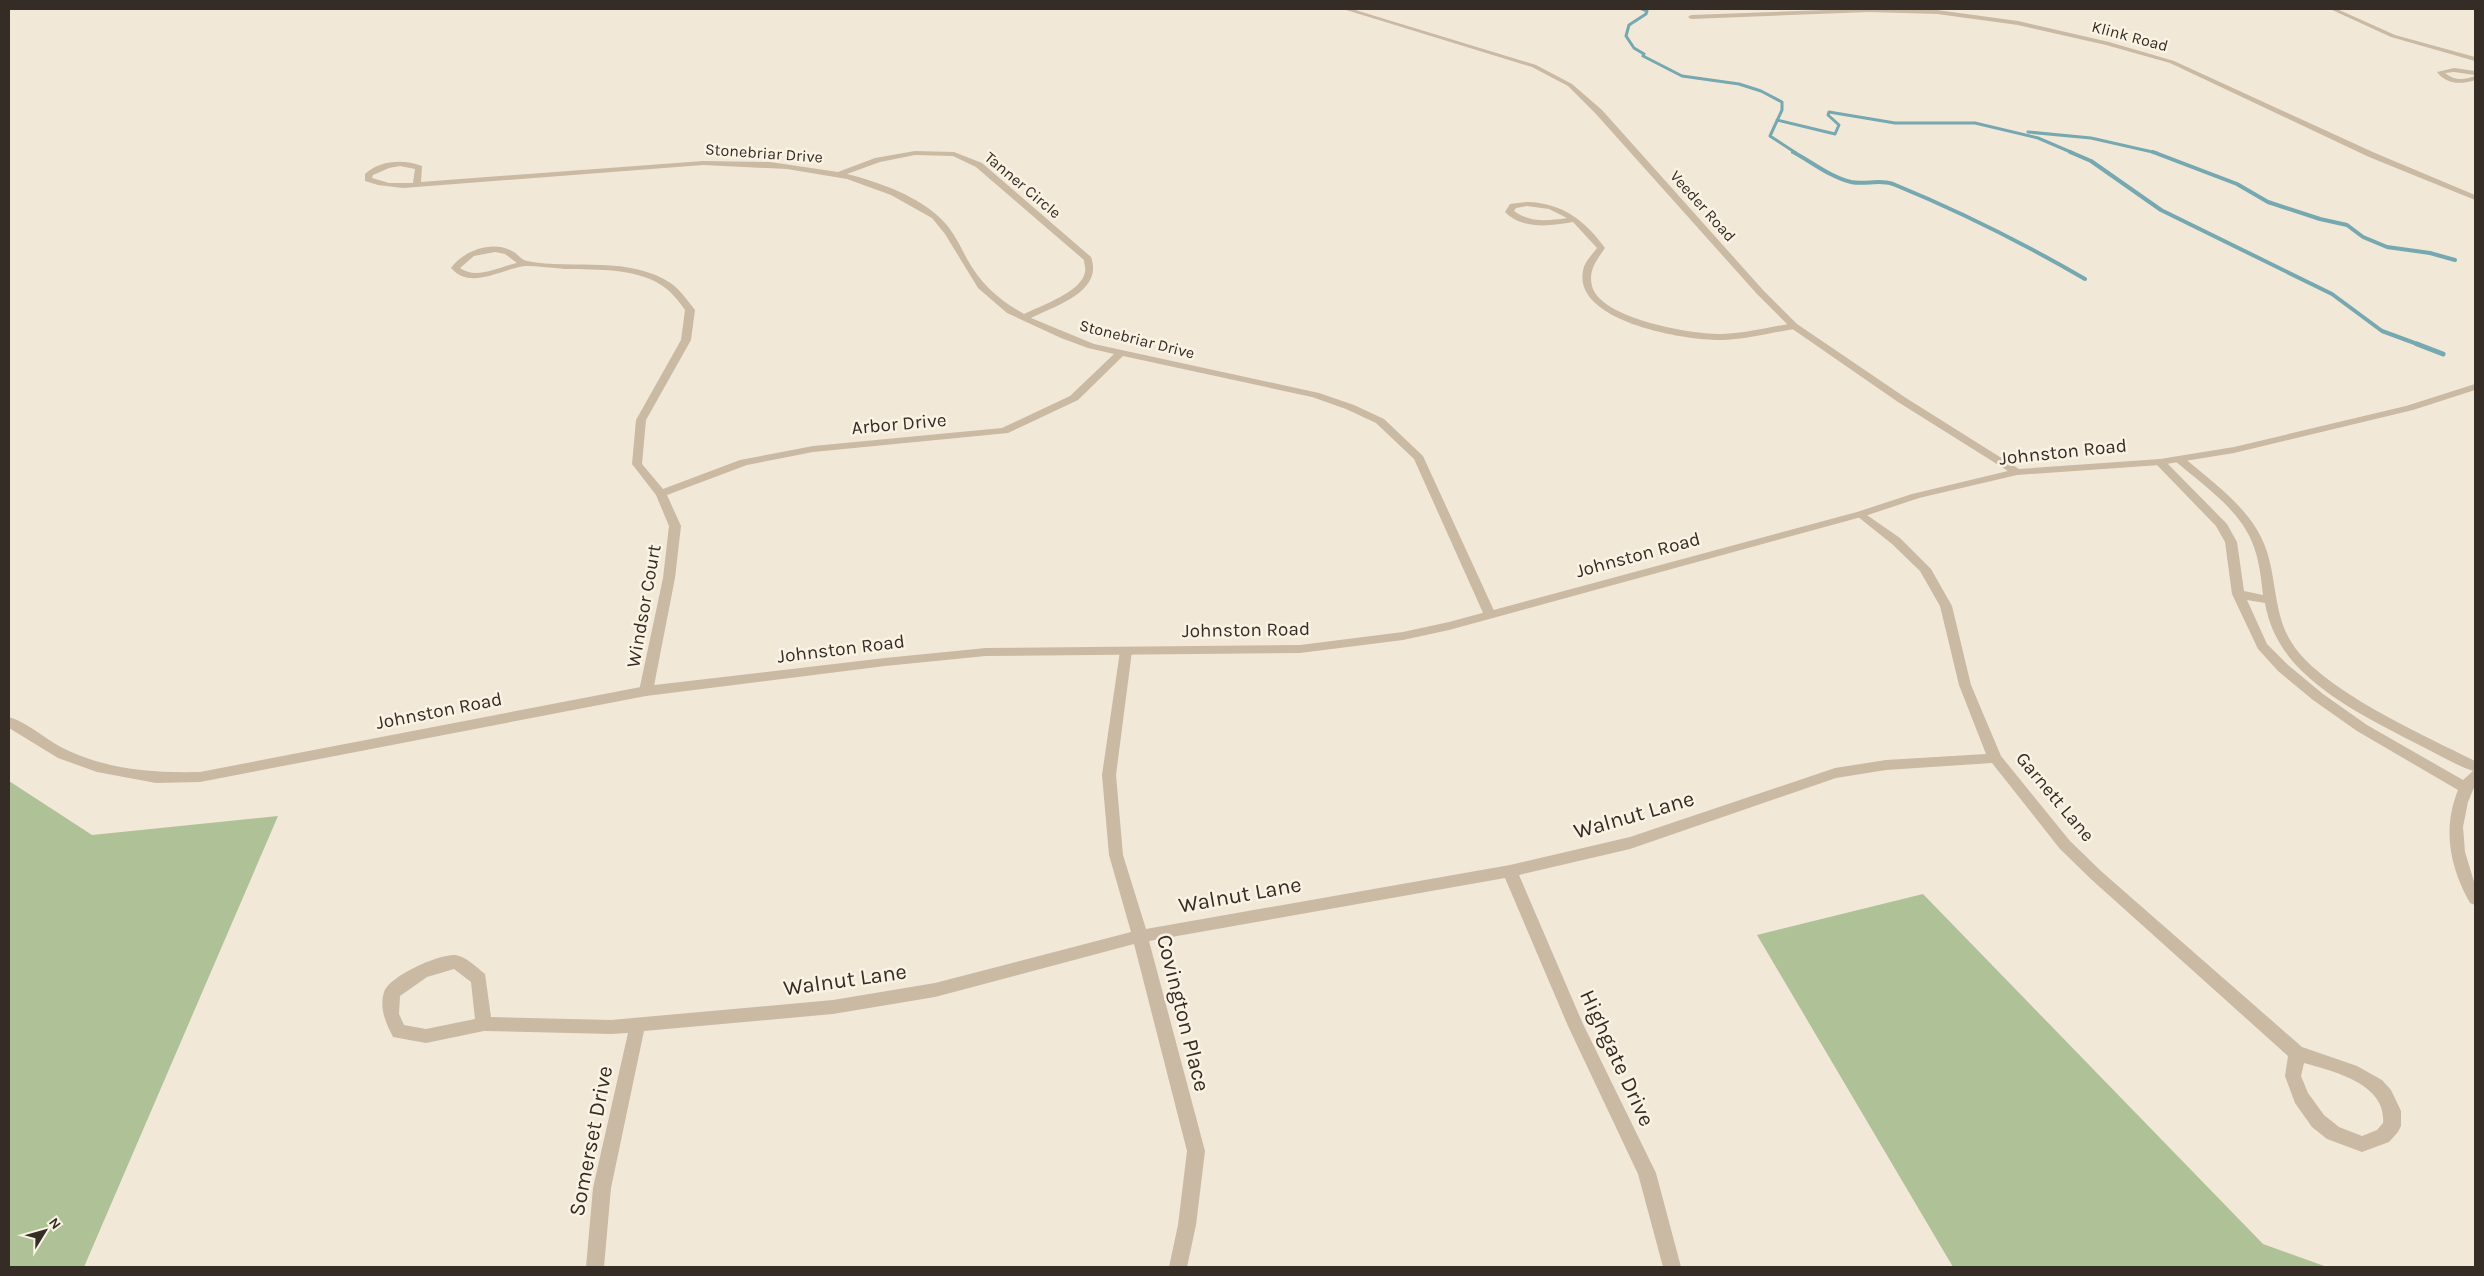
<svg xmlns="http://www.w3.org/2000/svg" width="2484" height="1276" font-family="Karla,sans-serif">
	<rect width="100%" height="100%" fill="#f2e8d7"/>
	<!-- green -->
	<path fill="#afc197" d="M 9,781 L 92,835 L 278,816 L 84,1267 L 9,1267 Z
		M 1923,894 L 2263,1244 L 2327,1267 L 1953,1267 L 1757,935 Z"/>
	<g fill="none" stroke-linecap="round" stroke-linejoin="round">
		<!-- stream-far2 -->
		<path stroke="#75a8b0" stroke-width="3" d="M 1642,9 L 1647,11 L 1646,14 L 1629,25 L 1626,36 L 1634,48 L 1644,54 L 1643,56 L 1682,76 L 1739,84 L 1761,91 L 1782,102 L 1782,110 L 1770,136 L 1796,153
			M 1777,120 L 1835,134 L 1839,125 L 1828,115 L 1829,112 L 1895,123 L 1975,123 L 2038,138 L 2073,153
			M 2028,132 L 2091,138 L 2157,153"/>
		<!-- stream-far1 -->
		<path stroke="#75a8b0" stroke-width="4" d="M 1793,152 C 1812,162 1830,177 1851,182 C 1865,185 1879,179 1893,184 C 1959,211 2023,243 2085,279
			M 2070,152 L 2091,161 L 2161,210 L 2332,294 L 2382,331 L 2420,345
			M 2153,152 L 2237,184 L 2268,202 L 2320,219 L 2347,225 L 2363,237 L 2387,247 L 2430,253 L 2455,260"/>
		<!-- stream -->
		<path stroke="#75a8b0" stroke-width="5" d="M 2417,344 L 2443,354"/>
		<!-- minor -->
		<path fill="#cab9a3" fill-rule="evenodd" d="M 1854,9 L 1937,10 L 2018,21 L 2109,42 L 2174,61 L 2375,153 L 2475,195 L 2475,200 L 2369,157 L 2170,63 L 2106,45 L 2018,25 L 1937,14 L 1869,12 L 1691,19 L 1688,17 L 1691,15 Z
			M 2330,9 L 2337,9 L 2395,35 L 2475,57 L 2475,61 L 2391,37 Z
			M 2454,68 L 2475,71 L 2475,75 L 2454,72 L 2445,73 C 2455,81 2464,80 2475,76 L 2475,80 C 2461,85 2446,84 2437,72 Z
			M 915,151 L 954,152 L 982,163 L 1091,257 C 1104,292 1054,306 1031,318 L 1094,344 L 1319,393 L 1354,405 L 1384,419 L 1423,456 L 1496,615 L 1494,618 L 1486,618 L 1484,615 L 1414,459 L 1376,423 L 1346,409 L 1312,397 L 1123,356 L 1078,400 L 1008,433 L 813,452 L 747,465 L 667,495 L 681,526 L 675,578 L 653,691 L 646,696 L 641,694 L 639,691 L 663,578 L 669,526 L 656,495 L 632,464 L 636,420 L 681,340 L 685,310 C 680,303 675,296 668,290 C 641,267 597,270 565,269 C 552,268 539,266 526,266 C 502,268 471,291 451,268 C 463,251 492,240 512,251 C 517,253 521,260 527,261 C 574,270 630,255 672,284 C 681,291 688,301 695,310 L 691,340 L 646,420 L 642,464 L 663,489 L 740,460 L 813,446 L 1002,428 L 1070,396 L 1114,354 L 1088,348 L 1061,338 L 1007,313 L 978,288 L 945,234 L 932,218 L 891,195 L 847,179 L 787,169 L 703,165 L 403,188 L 378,185 L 365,181 L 365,174 C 380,160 404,159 422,166 L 421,182 L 703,161 L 770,162 L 838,172 L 875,158 ZM 915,155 L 953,156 L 976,167 L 1084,260 C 1084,264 1086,268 1085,272 C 1082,292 1040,306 1024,314 C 999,300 981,284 967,259 C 961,247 954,233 945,223 C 922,197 879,182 847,174 L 880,162 ZM 400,166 L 415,169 L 413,183 L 389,183 L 372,178 L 373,175 L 389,168 ZM 495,252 L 505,254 L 517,263 C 499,267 476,280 460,268 L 474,256 Z
			M 1527,202 C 1562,203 1585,220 1605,248 C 1597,260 1588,270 1592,286 C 1600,319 1694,335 1722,334 C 1747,333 1770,327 1794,323 L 1799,326 L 1794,329 C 1770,333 1747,339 1723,340 C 1687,341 1573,322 1583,271 C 1584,262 1592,255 1597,248 L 1573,222 C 1550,226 1523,230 1505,212 L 1510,204 ZM 1527,206 L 1549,209 L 1567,218 C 1547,221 1531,223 1514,211 L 1516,208 Z
			M 2179,456 L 2183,457 C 2216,485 2256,512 2268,555 C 2276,583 2275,614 2290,640 C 2318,689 2424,735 2475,761 L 2475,785 L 2468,802 L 2463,827 L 2465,852 L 2475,885 L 2475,905 L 2470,903 C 2450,867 2442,830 2458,790 L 2357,731 L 2313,700 L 2278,671 L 2258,649 L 2232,594 L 2225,542 L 2216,526 L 2156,464 L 2155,462 L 2156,460 L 2164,460 L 2227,524 L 2237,542 L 2244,591 L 2263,595 C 2261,577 2259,558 2252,542 C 2238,508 2203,485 2175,461 L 2174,459 L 2175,457 ZM 2247,600 L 2265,603 C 2269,626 2279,646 2295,664 C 2330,702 2383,726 2429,750 C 2443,757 2458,766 2473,771 L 2463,780 L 2367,725 L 2323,694 L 2288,665 L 2267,644 Z
			M 1861,511 L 1900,538 L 1931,569 L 1952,606 L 1971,685 L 2001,756 L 2070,841 L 2102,872 L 2302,1047 L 2357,1066 L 2382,1080 L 2391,1090 L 2401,1111 L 2401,1126 L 2398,1132 L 2389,1142 L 2362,1152 L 2327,1139 L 2312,1127 L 2295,1103 L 2285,1076 L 2288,1056 L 2092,880 L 2060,849 L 1992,763 L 1886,770 L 1836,778 L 1630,849 L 1519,875 L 1583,1024 L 1656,1173 L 1681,1267 L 1663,1267 L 1638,1174 L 1568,1026 L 1505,878 L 1149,941 L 1205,1151 L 1196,1225 L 1187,1267 L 1169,1267 L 1178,1225 L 1187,1151 L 1134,944 L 935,997 L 833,1014 L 644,1031 L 611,1188 L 604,1267 L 586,1267 L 593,1188 L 628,1033 L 611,1034 L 484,1031 L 426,1043 L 393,1037 C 386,1023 379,1009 384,992 C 389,976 439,954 455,955 C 467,957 476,967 485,974 L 491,1017 L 611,1020 L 833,1000 L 935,983 L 1131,932 L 1109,855 L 1102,775 L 1120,651 L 1126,647 L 1132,651 L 1116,775 L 1123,855 L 1146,929 L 1510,865 L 1630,837 L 1835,768 L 1886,760 L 1986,754 L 1959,685 L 1940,606 L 1920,571 L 1892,544 L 1857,516 L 1855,514 ZM 454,969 L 471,982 L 475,1019 L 426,1029 L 404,1025 L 399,1014 L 400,996 L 427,977 ZM 2304,1063 C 2333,1071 2387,1084 2383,1123 L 2377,1130 L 2362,1136 L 2339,1127 L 2324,1115 L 2308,1093 L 2301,1076 Z"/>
		<!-- tertiary -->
		<path fill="#cab9a3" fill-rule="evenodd" d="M 1343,9 L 1352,9 L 1536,65 L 1572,84 L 1602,110 L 1763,290 L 1797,324 L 1906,398 L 2019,469 L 2160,459 L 2234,447 L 2406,406 L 2475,384 L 2475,390 L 2413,410 L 2234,453 L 2160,465 L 2017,475 L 1919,498 L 1865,516 L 1449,630 L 1403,640 L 1300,653 L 986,656 L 885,666 L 646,696 L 200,782 L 156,783 L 97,772 L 58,758 L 9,728 L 9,717 C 31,724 48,742 69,751 C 111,770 154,773 200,772 L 646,686 L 885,658 L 986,648 L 1300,645 L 1403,632 L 1449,622 L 1857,512 L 1912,494 L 2008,471 L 1898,402 L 1791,328 L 1757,294 L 1596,114 L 1568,86 L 1532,67 Z"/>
	</g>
	<g text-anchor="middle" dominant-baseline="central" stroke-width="5" stroke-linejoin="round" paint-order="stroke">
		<!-- far-street labels -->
		<g font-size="16" fill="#352c25" stroke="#faf2e3">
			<text transform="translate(2130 36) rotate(15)">Klink Road</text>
			<text transform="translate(764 153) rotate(4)">Stonebriar Drive</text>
			<text transform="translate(1023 185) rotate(40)">Tanner Circle</text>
			<text transform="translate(1703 206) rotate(48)">Veeder Road</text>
			<text transform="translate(1137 339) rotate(14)">Stonebriar Drive</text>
		</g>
		<!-- street labels -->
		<g font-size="19" fill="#352c25" stroke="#faf2e3">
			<text transform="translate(899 424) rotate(-5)">Arbor Drive</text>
			<text transform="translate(2063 452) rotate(-6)">Johnston Road</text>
			<text transform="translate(1638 555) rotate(-15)">Johnston Road</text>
			<text transform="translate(644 606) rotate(-80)">Windsor Court</text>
			<text transform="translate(1246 630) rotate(-1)">Johnston Road</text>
			<text transform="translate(841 649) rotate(-7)">Johnston Road</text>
			<text transform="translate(439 711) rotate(-11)">Johnston Road</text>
			<text transform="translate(2055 797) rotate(50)">Garnett Lane</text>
		</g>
		<!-- near-street labels -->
		<g font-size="22" fill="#352c25" stroke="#faf2e3">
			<text transform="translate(1634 815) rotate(-16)">Walnut Lane</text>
			<text transform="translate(1240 895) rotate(-10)">Walnut Lane</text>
			<text transform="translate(845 980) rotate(-8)">Walnut Lane</text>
			<text transform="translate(1183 1013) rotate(76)">Covington Place</text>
			<text transform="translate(1617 1058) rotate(65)">Highgate Drive</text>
			<text transform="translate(591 1141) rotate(-79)">Somerset Drive</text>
		</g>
	</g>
	<!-- border -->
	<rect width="2484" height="1276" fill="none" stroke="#352c25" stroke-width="20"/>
	<!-- north arrow -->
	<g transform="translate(45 1231) rotate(53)" stroke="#faf2e3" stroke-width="4" paint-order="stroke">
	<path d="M0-4L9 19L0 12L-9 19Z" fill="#352c25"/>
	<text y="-8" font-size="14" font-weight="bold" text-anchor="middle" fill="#352c25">N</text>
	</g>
</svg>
